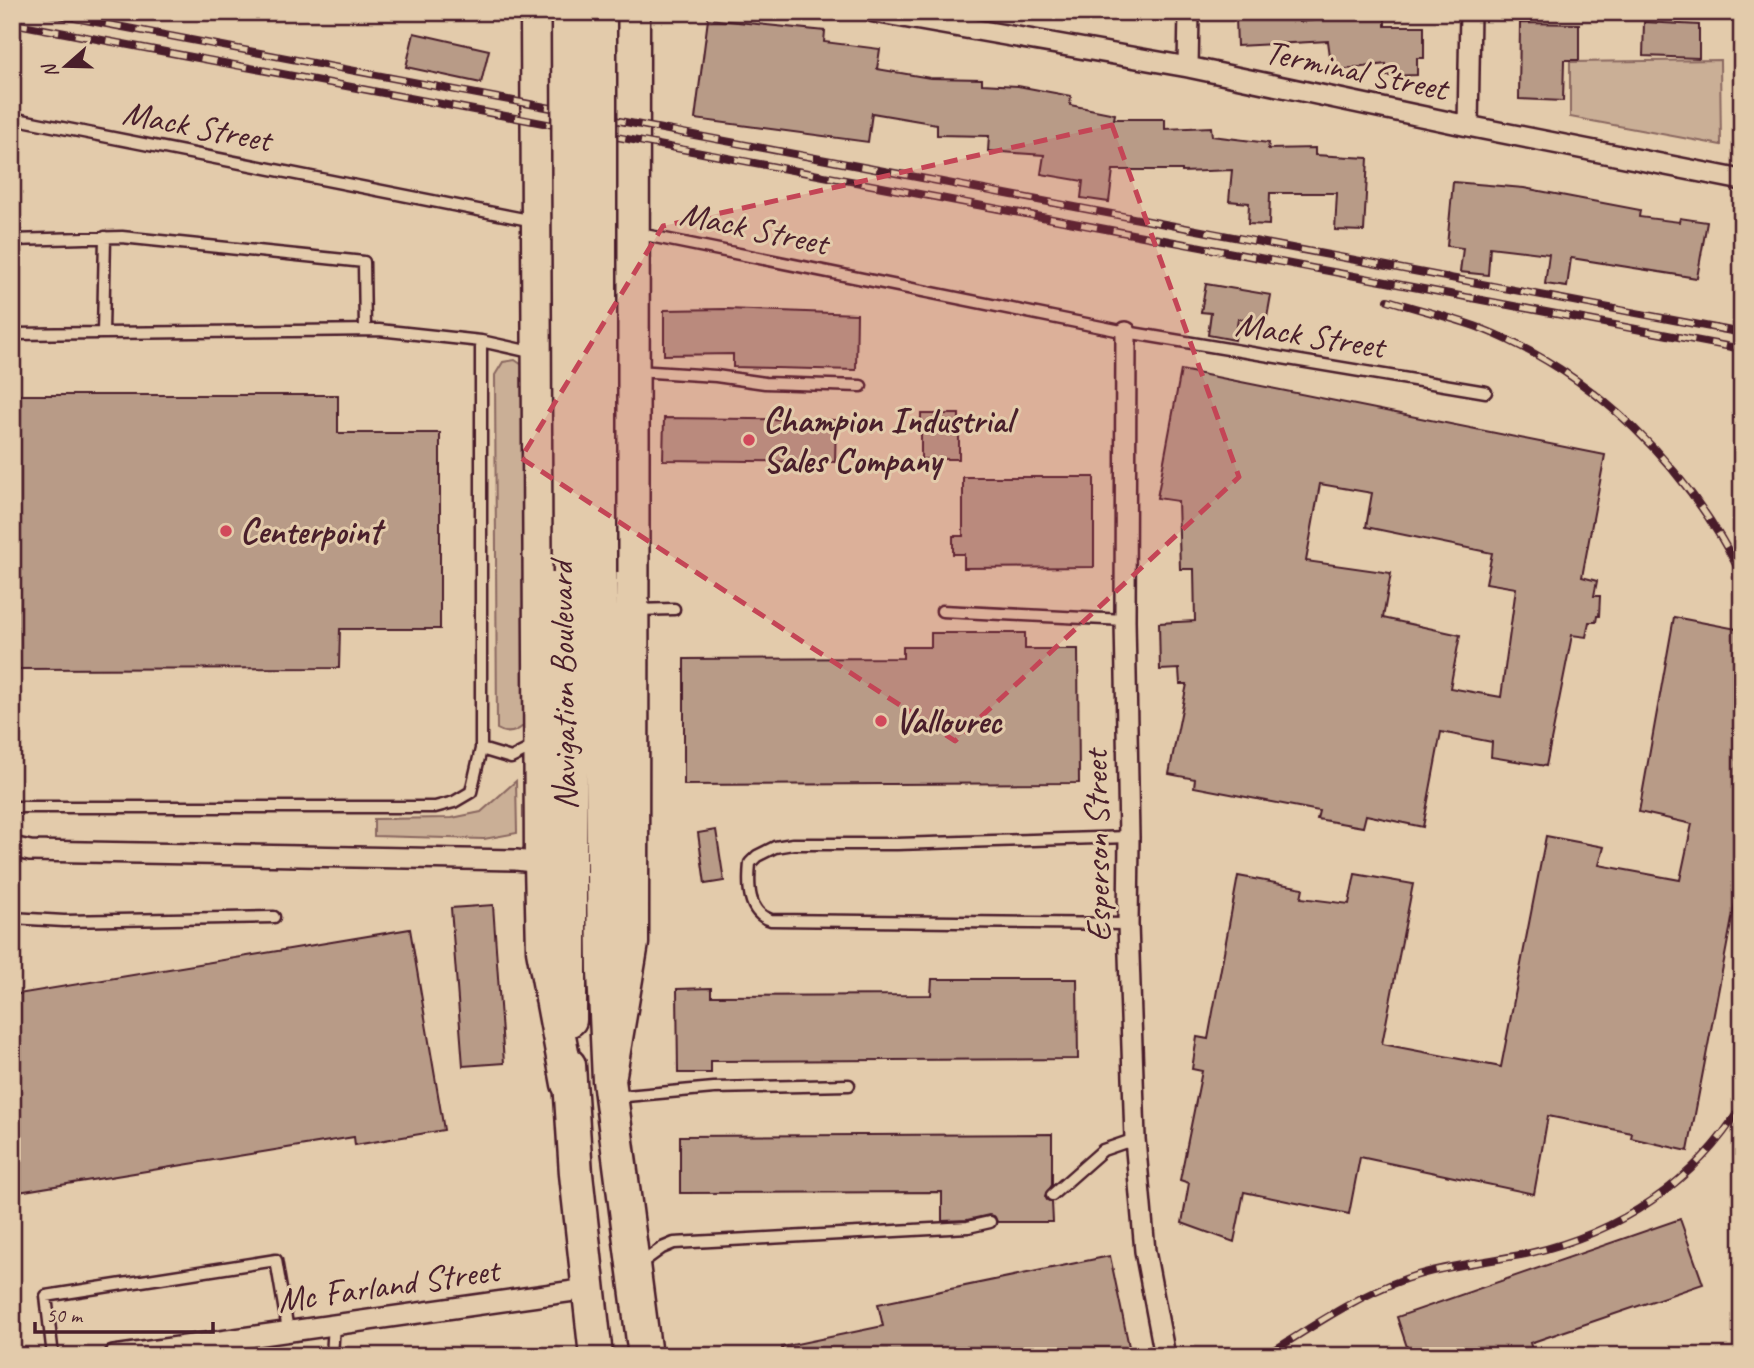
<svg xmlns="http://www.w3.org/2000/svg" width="1754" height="1368" font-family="Caveat,sans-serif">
	<rect width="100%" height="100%" fill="#e3cbab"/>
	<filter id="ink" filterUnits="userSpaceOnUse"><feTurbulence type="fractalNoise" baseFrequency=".0143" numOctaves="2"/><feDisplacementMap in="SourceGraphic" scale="14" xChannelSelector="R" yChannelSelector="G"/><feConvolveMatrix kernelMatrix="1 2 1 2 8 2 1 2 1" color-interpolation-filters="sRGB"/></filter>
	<g filter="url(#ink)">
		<!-- green -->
		<path fill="#caaf96" stroke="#8a6760" stroke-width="2" d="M 1720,60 L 1721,145 L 1570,117 L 1570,62 Z
			M 515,360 L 525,367 L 523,726 C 515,733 507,735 497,729 L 495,375 L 503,362 Z
			M 516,781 L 517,833 L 484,839 L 374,836 L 374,819 L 452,818 L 481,812 Z"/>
		<!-- building -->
		<path fill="#b89b87" stroke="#4a1f2b" stroke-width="2" fill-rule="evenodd" d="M 1361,12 L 1385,12 L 1385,26 L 1424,26 L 1424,58 L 1417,58 L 1417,75 L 1386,76 L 1386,64 L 1332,71 L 1328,41 L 1237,46 L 1236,18 L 1299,15 L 1299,22 L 1361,15 Z
			M 708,19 L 825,31 L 824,42 L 880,49 L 877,69 L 930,78 L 982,79 L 982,84 L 1018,86 L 1071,96 L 1070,105 L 1115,114 L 1114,119 L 1165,119 L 1165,129 L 1211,127 L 1212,136 L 1269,143 L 1268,149 L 1315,148 L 1315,155 L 1368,158 L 1364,231 L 1335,230 L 1337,193 L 1270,193 L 1269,225 L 1248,224 L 1249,203 L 1229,201 L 1232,170 L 1182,172 L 1182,170 L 1113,170 L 1109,202 L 1081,198 L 1083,181 L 1041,174 L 1044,155 L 988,151 L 989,136 L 937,135 L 937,124 L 872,113 L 868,142 L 695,119 Z
			M 1644,22 L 1699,25 L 1699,58 L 1643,56 Z
			M 1520,23 L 1579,24 L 1579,60 L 1564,60 L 1563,101 L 1519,99 Z
			M 414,33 L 489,50 L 481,83 L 406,67 Z
			M 1453,182 L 1524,188 L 1640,210 L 1639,217 L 1679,222 L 1680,218 L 1707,222 L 1697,278 L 1571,258 L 1567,287 L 1545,284 L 1549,254 L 1490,247 L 1488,275 L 1460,272 L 1463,248 L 1447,246 Z
			M 1206,284 L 1271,295 L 1266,323 L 1238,319 L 1235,340 L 1208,335 L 1211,313 L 1201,312 Z
			M 726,309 L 857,314 L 856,370 L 733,367 L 733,354 L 664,355 L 664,310 Z
			M 1181,370 L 1605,455 L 1582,577 L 1597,581 L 1594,596 L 1600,596 L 1599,616 L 1597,616 L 1596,622 L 1589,622 L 1586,637 L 1572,635 L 1546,766 L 1491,757 L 1492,742 L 1441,732 L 1423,827 L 1366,815 L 1363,827 L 1317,819 L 1319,811 L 1194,787 L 1195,779 L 1169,774 L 1187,684 L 1180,684 L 1179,669 L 1160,670 L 1159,623 L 1195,621 L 1194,569 L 1180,569 L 1178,501 L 1157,498 ZM 1320,484 L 1372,493 L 1366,527 L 1492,553 L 1486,583 L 1516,588 L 1501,697 L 1450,688 L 1460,635 L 1383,618 L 1391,573 L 1306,561 Z
			M 12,395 L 338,395 L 338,433 L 440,433 L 440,629 L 340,629 L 339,668 L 12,669 Z
			M 921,414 L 959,414 L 959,459 L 921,459 Z
			M 664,418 L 836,420 L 835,462 L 663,460 Z
			M 963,477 L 1094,477 L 1094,567 L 964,568 L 964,554 L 953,554 L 953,536 L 963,536 Z
			M 1674,617 L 1742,630 L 1742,866 L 1688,1151 L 1631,1138 L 1632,1133 L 1548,1116 L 1534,1194 L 1360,1157 L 1349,1214 L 1244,1192 L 1234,1242 L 1182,1223 L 1189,1183 L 1180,1180 L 1202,1071 L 1192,1069 L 1197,1037 L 1208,1039 L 1238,876 L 1303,888 L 1301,898 L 1349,904 L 1355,874 L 1413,884 L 1382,1044 L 1501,1067 L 1546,836 L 1604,847 L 1599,865 L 1680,880 L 1692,824 L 1639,812 Z
			M 931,633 L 1025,633 L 1025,649 L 1078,649 L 1079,783 L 684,785 L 684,659 L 903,658 L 903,647 L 931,647 Z
			M 716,830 L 724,881 L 705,884 L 698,833 Z
			M 493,905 L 504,1063 L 463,1066 L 451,908 Z
			M 410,929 L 444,1130 L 355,1145 L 354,1137 L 12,1193 L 12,1054 L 16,1054 L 12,1030 L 12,995 Z
			M 932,979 L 1077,979 L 1078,1059 L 711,1061 L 711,1073 L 678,1073 L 677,989 L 711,988 L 711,996 L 931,995 Z
			M 1052,1134 L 1052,1185 L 1045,1196 L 1047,1200 L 1052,1202 L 1053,1222 L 997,1222 L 995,1217 L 989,1215 L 967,1220 L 942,1221 L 942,1192 L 680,1193 L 680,1136 Z
			M 1680,1219 L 1703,1284 L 1530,1343 L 1534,1356 L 1410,1356 L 1397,1317 Z
			M 1110,1256 L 1131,1356 L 783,1356 L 782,1347 L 883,1326 L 878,1304 Z"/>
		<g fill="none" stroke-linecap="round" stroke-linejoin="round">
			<!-- service casing -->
			<g stroke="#4a1f2b" stroke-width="15">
				<path id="service" d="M 12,118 L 534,221
					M 635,233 L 1126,332 L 1486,392
					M 12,240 L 122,237 L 364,262 L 365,330
					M 103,333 L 105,237
					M 12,334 L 379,330 L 481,341
					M 535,353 L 481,341 L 481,749 L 511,758 L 537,745
					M 636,371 L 716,376 L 765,383 L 861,386
					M 635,610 L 674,609
					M 942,611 L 1125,620
					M 12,807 L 435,807 L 454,802 L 471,792 L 481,749
					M 12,918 L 64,921 L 274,917
					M 1128,924 L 771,920 C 747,913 748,884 750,863 L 757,856 L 775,847 L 793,844 L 897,844 L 1129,837
					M 615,1097 L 714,1088 L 849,1085
					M 1052,1195 L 1103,1150 L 1135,1139
					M 640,1264 L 662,1248 L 674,1243 L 968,1227 L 990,1222
					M 53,1356 L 46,1296 L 276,1260 L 288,1330
					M 332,1356 L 334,1324"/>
			</g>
			<!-- minor casing -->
			<g stroke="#4a1f2b" stroke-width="24">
				<path id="minor" d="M 874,12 L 1188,67 L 1468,126 L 1742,180
					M 1188,67 L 1189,12
					M 1468,126 L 1470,12
					M 1126,332 L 1125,620 L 1129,837 L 1128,924 L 1135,1139 L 1145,1251 L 1165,1356
					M 12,847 L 30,851 L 516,860 L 541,863
					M 114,1356 L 588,1289"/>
			</g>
			<!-- primary casing -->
			<g stroke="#4a1f2b" stroke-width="37">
				<path id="primary" d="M 537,12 L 541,863 L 543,950 L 568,1084
					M 600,572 L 604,971 L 609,1080 L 645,1356
					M 570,1020 L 570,573
					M 569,1065 L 576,1174 L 596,1356
					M 609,1080 L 632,943 L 633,12"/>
			</g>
			<!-- service -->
			<use href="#service" stroke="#e3cbab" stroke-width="10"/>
			<!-- minor -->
			<use href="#minor" stroke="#e3cbab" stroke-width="19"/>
			<!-- primary -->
			<use href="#primary" stroke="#e3cbab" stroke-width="32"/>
			<!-- rail casing -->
			<g stroke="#4a1f2b" stroke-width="8">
				<path id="rail" d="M 43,12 L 1742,333
					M 12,23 L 1742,349
					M 1388,300 C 1419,310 1451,317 1480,328 C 1595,373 1687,466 1742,576
					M 1265,1356 C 1310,1328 1354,1297 1405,1279 C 1445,1265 1488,1262 1530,1253 C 1618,1233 1695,1183 1742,1105"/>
			</g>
			<!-- rail -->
			<use href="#rail" stroke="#e3cbab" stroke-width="5" stroke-dasharray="16" stroke-linecap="butt"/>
			<!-- primary-bridge casing -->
			<g stroke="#4a1f2b" stroke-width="37" stroke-linecap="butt">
				<path id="primary-bridge" d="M 568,12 L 570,573
					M 600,572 L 600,12"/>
			</g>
			<!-- primary-bridge -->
			<use href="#primary-bridge" stroke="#e3cbab" stroke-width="32"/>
		</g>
	</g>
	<!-- marked area -->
	<path fill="#c44556" fill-opacity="0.2" stroke="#c44556" stroke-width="5" stroke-dasharray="14 9" stroke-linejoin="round" d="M 1112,125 L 1239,477 L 955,741 L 521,458 L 663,226 Z"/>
	<!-- markers -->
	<g fill="#d1495b" stroke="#e3cbab" stroke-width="2.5">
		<circle cx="749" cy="440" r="7"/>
		<circle cx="226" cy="531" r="7"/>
		<circle cx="881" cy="721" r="7"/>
	</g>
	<g text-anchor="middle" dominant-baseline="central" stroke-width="6" stroke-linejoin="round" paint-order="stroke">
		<!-- street labels -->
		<g font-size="35" fill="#4a1f2b" stroke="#e3cbab">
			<text transform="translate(1356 70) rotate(12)">Terminal Street</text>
			<text transform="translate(197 126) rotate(11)">Mack Street</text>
			<text transform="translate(754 228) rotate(12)">Mack Street</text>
			<text transform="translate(1310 335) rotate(9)">Mack Street</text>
			<text transform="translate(563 686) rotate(-91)">Navigation Boulevard</text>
			<text transform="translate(1097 846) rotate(-91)">Esperson Street</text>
			<text transform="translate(388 1285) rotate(-8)">Mc Farland Street</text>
		</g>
		<!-- poi labels -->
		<g font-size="35" font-weight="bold" fill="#4a1f2b" stroke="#e3cbab" text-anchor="start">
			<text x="763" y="420">Champion Industrial<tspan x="763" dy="40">Sales Company</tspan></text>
			<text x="240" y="531">Centerpoint</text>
			<text x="895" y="721">Vallourec</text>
		</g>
	</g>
	<!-- margin -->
	<rect width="1754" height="1368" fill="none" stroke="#e3cbab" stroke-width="42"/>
	<rect x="21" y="21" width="1712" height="1326" fill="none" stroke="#4a1f2b" stroke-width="2.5" filter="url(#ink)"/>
	<!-- north arrow -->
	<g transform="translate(66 66) rotate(250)" stroke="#e3cbab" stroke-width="5" paint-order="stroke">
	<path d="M0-5L12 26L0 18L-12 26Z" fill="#4a1f2b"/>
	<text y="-10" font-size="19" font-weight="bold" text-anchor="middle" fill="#4a1f2b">N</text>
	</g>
	<!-- scale -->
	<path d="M35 1322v10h178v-10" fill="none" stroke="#4a1f2b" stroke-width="3.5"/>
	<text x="46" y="1322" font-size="21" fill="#4a1f2b" stroke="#e3cbab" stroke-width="5" paint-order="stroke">50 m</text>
</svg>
